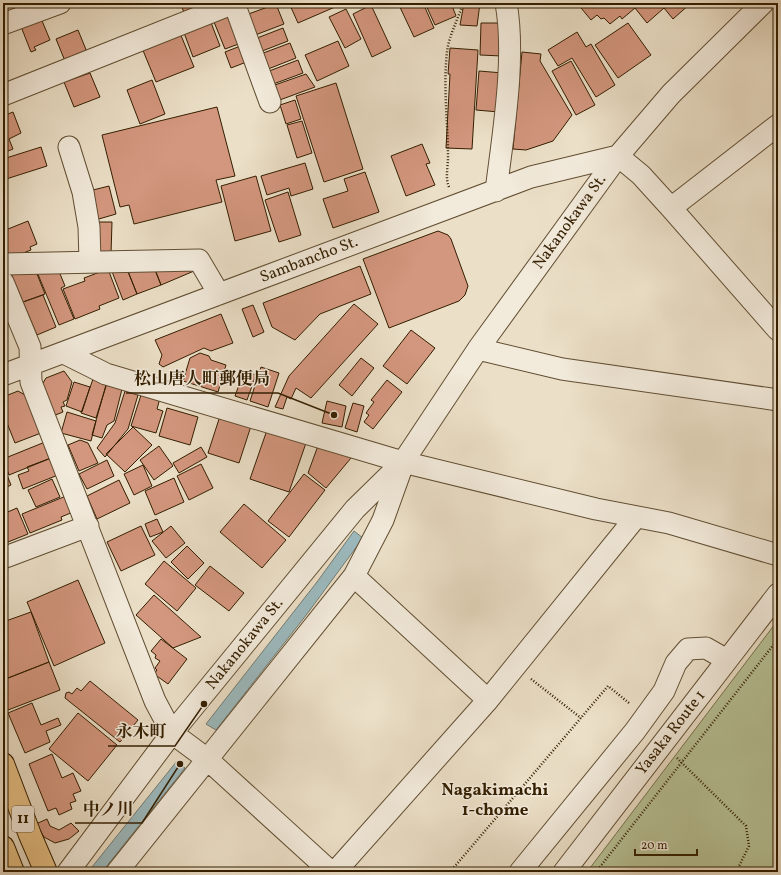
<svg xmlns="http://www.w3.org/2000/svg" width="781" height="875" font-family="Vollkorn,'Noto Serif JP',serif">
	<rect width="100%" height="100%" fill="#ebdfc7"/>
	<filter id="stains"><feTurbulence type="fractalNoise" baseFrequency=".005" numOctaves="4"/><feColorMatrix values="0 0 0 0 .2 0 0 0 0 .09 0 0 0 0 .02 0 0 0 .5 -.17"/></filter>
	<radialGradient id="worn" r=".72"><stop offset=".6" stop-color="#630" stop-opacity="0"/><stop offset="1" stop-color="#630" stop-opacity=".3"/></radialGradient>
	<!-- green -->
	<path fill="#b7c296" stroke="#75704b" d="M 778,620 L 778,872 L 587,872 Z"/>
	<!-- water -->
	<path fill="#9cbabf" stroke="#727c73" d="M 354,531 L 363,538 L 307,614 L 216,730 L 206,724 L 317,582 Z
		M 177,761 L 185,768 L 102,872 L 88,872 Z"/>
	<!-- building -->
	<path fill="#d3967e" stroke="#331e00" d="M 180,3 L 208,3 L 187,19 Z
		M 289,3 L 334,3 L 335,7 L 298,23 Z
		M 398,3 L 423,3 L 434,28 L 414,37 Z
		M 425,3 L 451,3 L 456,16 L 435,25 Z
		M 464,3 L 480,3 L 477,26 L 460,25 Z
		M 577,3 L 691,3 L 673,19 L 664,8 L 647,23 L 635,8 L 622,19 L 620,16 L 610,24 L 604,18 L 601,19 L 597,15 L 591,20 Z
		M 276,4 L 284,24 L 250,37 L 243,16 Z
		M 371,5 L 391,48 L 372,57 L 353,14 Z
		M 346,9 L 361,39 L 345,48 L 329,17 Z
		M 231,10 L 244,42 L 225,49 L 212,17 Z
		M 40,16 L 50,40 L 34,47 L 36,50 L 31,52 L 20,24 Z
		M 210,20 L 220,46 L 193,57 L 183,30 Z
		M 481,23 L 502,23 L 502,56 L 480,55 Z
		M 628,23 L 651,55 L 618,78 L 595,45 Z
		M 283,28 L 288,41 L 257,53 L 252,40 Z
		M 78,30 L 89,57 L 67,66 L 56,39 Z
		M 577,32 L 586,47 L 591,44 L 615,85 L 596,97 L 572,58 L 558,66 L 548,50 Z
		M 180,33 L 194,67 L 156,82 L 142,48 Z
		M 338,41 L 349,66 L 317,81 L 305,55 Z
		M 290,43 L 296,58 L 263,71 L 258,55 Z
		M 243,45 L 249,61 L 231,68 L 225,52 Z
		M 450,48 L 478,50 L 472,149 L 446,148 L 450,74 L 448,74 Z
		M 522,52 L 541,54 L 540,61 L 572,115 L 553,141 L 526,150 L 513,149 Z
		M 298,60 L 303,73 L 268,86 L 264,73 Z
		M 571,61 L 595,105 L 576,115 L 552,71 Z
		M 479,71 L 503,73 L 499,112 L 476,110 Z
		M 90,73 L 100,97 L 74,107 L 64,82 Z
		M 306,74 L 315,87 L 277,101 L 272,86 Z
		M 152,80 L 165,114 L 140,124 L 127,90 Z
		M 336,83 L 363,169 L 324,182 L 296,96 Z
		M 295,100 L 301,119 L 286,124 L 280,105 Z
		M 217,107 L 235,176 L 216,180 L 222,202 L 134,224 L 129,205 L 120,207 L 102,135 Z
		M 13,112 L 21,133 L 9,139 L 13,149 L 3,153 L 3,116 Z
		M 302,121 L 312,153 L 297,158 L 287,125 Z
		M 422,144 L 430,163 L 426,164 L 435,185 L 406,196 L 391,156 Z
		M 41,147 L 47,166 L 3,180 L 3,159 Z
		M 305,163 L 313,189 L 291,196 L 289,188 L 267,195 L 261,176 Z
		M 365,172 L 379,212 L 333,228 L 323,199 L 348,191 L 344,179 Z
		M 256,176 L 271,231 L 235,241 L 221,186 Z
		M 109,186 L 116,214 L 92,221 L 85,192 Z
		M 288,192 L 301,235 L 279,242 L 265,200 Z
		M 28,221 L 37,244 L 30,247 L 31,250 L 13,257 L 3,255 L 3,231 Z
		M 92,222 L 112,222 L 111,254 L 92,254 Z
		M 438,231 L 448,235 L 451,239 L 468,286 L 465,295 L 459,301 L 389,328 L 363,259 Z
		M 190,262 L 194,271 L 161,285 L 155,270 Z
		M 56,264 L 65,286 L 61,288 L 74,319 L 59,325 L 37,272 Z
		M 125,264 L 137,294 L 123,300 L 111,269 Z
		M 153,264 L 161,285 L 137,294 L 127,269 Z
		M 360,266 L 371,294 L 320,314 L 295,340 L 272,327 L 263,303 Z
		M 35,269 L 45,294 L 23,302 L 10,271 Z
		M 108,269 L 119,298 L 99,306 L 100,309 L 75,319 L 63,289 L 85,281 L 84,278 Z
		M 43,295 L 56,327 L 37,335 L 23,302 Z
		M 354,304 L 378,324 L 311,398 L 296,388 L 291,399 L 287,397 L 283,409 L 275,407 L 289,376 Z
		M 253,305 L 264,332 L 253,337 L 242,309 Z
		M 221,314 L 233,343 L 211,351 L 204,348 L 163,367 L 159,364 L 162,355 L 155,340 Z
		M 411,330 L 435,348 L 407,384 L 383,366 Z
		M 200,353 L 209,356 L 211,360 L 226,365 L 218,392 L 183,381 L 190,358 Z
		M 361,358 L 374,368 L 352,396 L 339,385 Z
		M 261,367 L 279,373 L 268,407 L 250,401 Z
		M 64,371 L 72,382 L 67,400 L 63,402 L 65,406 L 61,407 L 63,412 L 53,416 L 40,388 L 46,378 Z
		M 244,371 L 256,375 L 247,400 L 235,396 Z
		M 93,379 L 107,383 L 96,418 L 81,413 Z
		M 387,380 L 402,392 L 373,429 L 364,422 L 369,415 L 366,413 L 374,402 L 371,400 Z
		M 74,382 L 90,387 L 82,412 L 66,406 Z
		M 106,385 L 122,389 L 114,421 L 107,425 L 102,438 L 92,435 Z
		M 18,391 L 25,395 L 41,433 L 15,443 L 3,413 L 3,397 Z
		M 125,391 L 138,395 L 128,429 L 105,457 L 97,448 L 115,423 Z
		M 142,392 L 160,398 L 157,409 L 163,411 L 156,433 L 131,426 Z
		M 327,401 L 346,406 L 342,427 L 322,423 Z
		M 353,403 L 364,406 L 357,432 L 345,428 Z
		M 167,408 L 198,417 L 190,445 L 159,436 Z
		M 67,412 L 96,421 L 91,441 L 61,433 Z
		M 220,416 L 251,426 L 239,463 L 208,453 Z
		M 133,427 L 152,445 L 125,472 L 106,454 Z
		M 267,430 L 306,443 L 289,492 L 250,479 Z
		M 80,440 L 88,443 L 98,463 L 79,471 L 68,445 Z
		M 45,442 L 51,458 L 9,475 L 3,459 Z
		M 319,443 L 349,453 L 351,458 L 326,488 L 308,473 Z
		M 159,446 L 173,466 L 154,480 L 140,460 Z
		M 201,447 L 207,457 L 179,473 L 173,463 Z
		M 51,458 L 58,475 L 23,489 L 18,475 L 29,471 L 27,467 Z
		M 107,460 L 114,476 L 87,489 L 79,474 Z
		M 201,464 L 213,488 L 189,500 L 177,476 Z
		M 3,465 L 11,485 L 3,489 Z
		M 143,465 L 152,486 L 134,495 L 124,474 Z
		M 304,474 L 325,490 L 289,537 L 268,521 Z
		M 174,478 L 184,502 L 155,515 L 145,491 Z
		M 52,479 L 60,497 L 36,507 L 28,490 Z
		M 119,480 L 130,503 L 97,519 L 87,496 Z
		M 66,496 L 73,512 L 61,517 L 62,520 L 30,533 L 22,514 Z
		M 244,504 L 286,540 L 262,568 L 220,532 Z
		M 17,508 L 28,534 L 8,542 L 3,530 L 3,514 Z
		M 157,519 L 163,532 L 150,537 L 145,524 Z
		M 141,526 L 155,555 L 121,571 L 107,542 Z
		M 171,526 L 185,543 L 166,558 L 152,541 Z
		M 187,546 L 204,563 L 188,579 L 171,562 Z
		M 164,561 L 196,588 L 177,611 L 145,584 Z
		M 210,566 L 244,593 L 229,611 L 195,585 Z
		M 78,580 L 105,643 L 54,666 L 27,602 Z
		M 154,595 L 201,637 L 173,648 L 136,615 Z
		M 31,612 L 49,662 L 3,680 L 3,622 Z
		M 161,639 L 187,659 L 168,684 L 154,674 L 157,670 L 155,668 L 160,661 L 155,658 L 156,655 L 151,651 Z
		M 49,662 L 60,690 L 8,710 L 3,697 L 3,680 Z
		M 90,681 L 138,720 L 120,742 L 65,698 L 66,693 L 69,692 L 72,694 L 77,688 L 81,691 Z
		M 32,703 L 41,725 L 58,718 L 61,725 L 46,731 L 50,742 L 25,753 L 8,713 Z
		M 78,713 L 117,745 L 88,781 L 49,749 Z
		M 52,754 L 62,778 L 73,773 L 81,791 L 73,794 L 76,801 L 70,803 L 72,809 L 59,815 L 56,808 L 48,811 L 29,764 Z
		M 47,819 L 50,826 L 59,830 L 71,823 L 79,831 L 69,839 L 55,843 L 44,837 L 36,824 Z"/>
	<g fill="none" stroke-linecap="round" stroke-linejoin="round">
		<!-- minor casing -->
		<g stroke="#614e32" stroke-width="23">
			<path id="minor" d="M 234,3 L 270,102
				M 3,24 L 60,3
				M 3,95 L 234,3
				M 69,147 L 83,192 L 89,227 L 90,262
				M 496,191 C 503,134 516,58 506,3
				M 671,208 L 778,125
				M 3,264 L 199,260 L 219,294
				M 3,282 L 30,347 L 31,382 L 155,701 L 172,733 L 207,759 L 331,872
				M 478,349 L 562,369 L 778,400
				M 64,353 L 106,374 L 403,462 L 596,509 L 669,523 L 778,555
				M 3,375 L 531,177 L 618,156 L 641,175 L 671,208 L 778,330
				M 3,558 L 88,526
				M 354,576 L 488,700
				M 68,872 L 172,733 L 355,509 L 403,462 L 478,349 L 618,156 L 671,94 L 763,3
				M 117,872 L 354,576 L 383,520 L 402,467
				M 335,872 L 488,700 L 636,517
				M 520,872 L 635,731 L 664,691 L 676,663 L 688,649 L 706,648 L 727,660
				M 564,872 L 778,594"/>
		</g>
		<!-- highway casing -->
		<g stroke="#331e00" stroke-width="24">
			<path id="highway" d="M 3,764 L 30,835 L 46,872
				M 3,847 L 13,872"/>
		</g>
		<!-- path -->
		<path stroke="#331e00" stroke-width="2.5" stroke-dasharray="1 2" stroke-linecap="butt" d="M 449,187 C 445,178 448,167 448,157 C 448,122 443,87 447,52 C 449,35 458,20 463,3
			M 531,679 L 581,718
			M 677,758 L 746,826 L 749,846 L 736,872
			M 450,872 L 608,686 L 629,703
			M 596,872 L 778,639"/>
		<!-- minor -->
		<use href="#minor" stroke="#f2eadb" stroke-width="21"/>
		<!-- highway -->
		<use href="#highway" stroke="#e6c084" stroke-width="22"/>
	</g>
	<g text-anchor="middle" dominant-baseline="central" stroke-width="3" stroke-linejoin="round" paint-order="stroke">
		<!-- shield labels -->
		<rect fill="#f2eadb" stroke="#6c5b42" stroke-width="1" x="12" y="806" width="22" height="26" rx="3"/>
		<g font-size="15" font-weight="bold" fill="#331e00">
			<text x="23" y="819">11</text>
		</g>
		<!-- street labels -->
		<g font-size="16" fill="#331e00" stroke="#f2eadb">
			<text transform="translate(570 222) rotate(-54)">Nakanokawa St.</text>
			<text transform="translate(309 260) rotate(-21)">Sambancho St.</text>
			<text transform="translate(245 644) rotate(-51)">Nakanokawa St.</text>
			<text transform="translate(671 733) rotate(-52)">Yasaka Route 1</text>
		</g>
		<!-- neighbourhood labels -->
		<g font-size="17" font-weight="bold" fill="#331e00" stroke="#f2eadb">
			<text x="495" y="790">Nagakimachi<tspan x="495" dy="20">1-chome</tspan></text>
		</g>
	</g>
	<!-- callouts -->
	<path fill="none" stroke="#331e00" stroke-width="1.5" d="M334 415L278 393H126M204 704L175 746H108M180 764L142 823H75"/>
	<g fill="#331e00" stroke="#f2eadb" stroke-width="1.5">
		<circle cx="334" cy="415" r="4"/>
		<circle cx="204" cy="704" r="4"/>
		<circle cx="180" cy="764" r="4"/>
	</g>
	<g font-size="17" text-anchor="middle" font-weight="bold" fill="#331e00" stroke="#f2eadb" stroke-width="3" stroke-linejoin="round" paint-order="stroke">
		<text x="202" y="384">松山唐人町郵便局</text>
		<text x="141" y="737">永木町</text>
		<text x="108" y="815">中ノ川</text>
	</g>
	<!-- margin -->
	<rect width="781" height="875" fill="none" stroke="#ebdfc7" stroke-width="16"/>
	<rect x="4" y="4" width="773" height="867" fill="none" stroke="#331e00" stroke-width="2"/>
	<rect x="8" y="8" width="765" height="859" fill="none" stroke="#331e00"/>
	<!-- scale -->
	<path d="M635 849v6h62v-6" fill="none" stroke="#331e00" stroke-width="2"/>
	<text x="641" y="849" font-size="12" fill="#331e00" stroke="#f2eadb" stroke-width="3" paint-order="stroke">20 m</text>
	<rect width="100%" height="100%" filter="url(#stains)"/>
	<rect width="100%" height="100%" fill="url(#worn)"/>
</svg>
